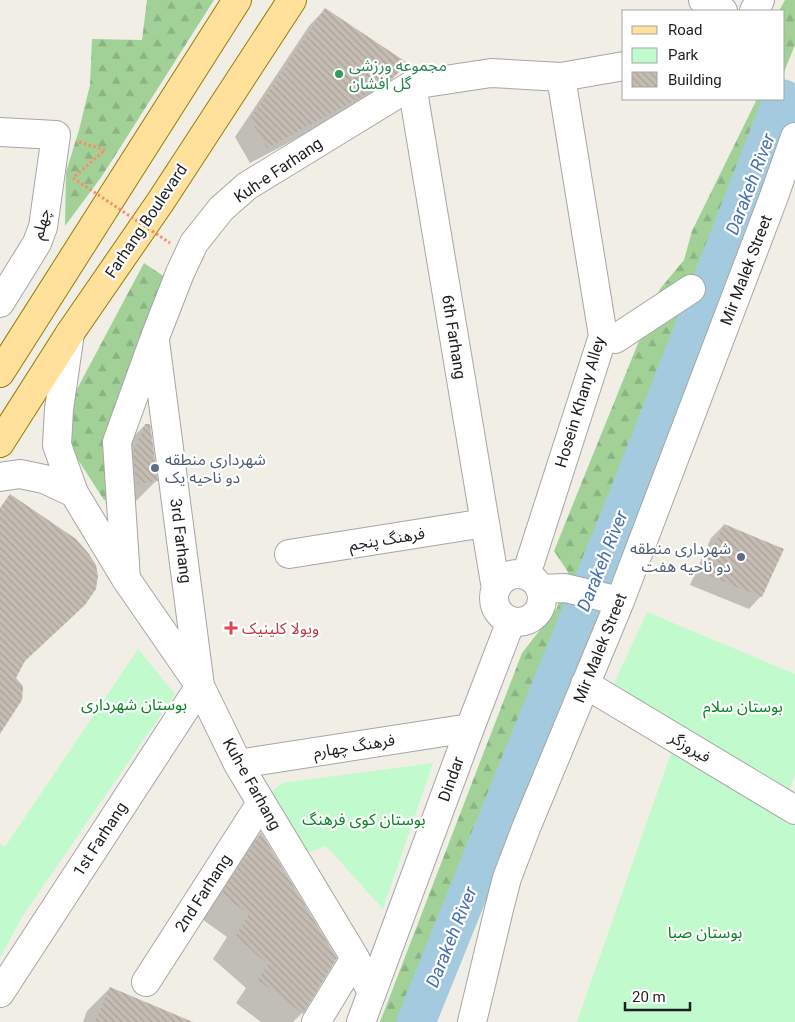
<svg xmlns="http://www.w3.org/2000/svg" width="795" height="1022" font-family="Roboto,'Noto Sans Arabic',sans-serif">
	<defs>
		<pattern id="forest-firs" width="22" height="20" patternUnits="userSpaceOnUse" patternTransform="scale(1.25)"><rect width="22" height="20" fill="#a2d198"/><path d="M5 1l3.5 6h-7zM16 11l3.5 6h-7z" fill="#8bb383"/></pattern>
		<pattern id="building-back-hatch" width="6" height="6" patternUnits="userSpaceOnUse" patternTransform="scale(1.25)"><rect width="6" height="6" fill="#c5bdb4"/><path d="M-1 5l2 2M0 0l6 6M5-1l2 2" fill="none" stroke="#a9a29a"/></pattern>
	</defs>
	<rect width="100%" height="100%" fill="#f0eee5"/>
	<!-- forest -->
	<path fill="url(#forest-firs)" d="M 147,0 L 214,0 L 102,176 L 65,226 L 66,172 L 79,130 L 90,85 L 92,39 L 142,40 Z
		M 785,0 L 795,0 L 795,45 L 784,72 L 784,11 L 779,11 Z
		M 757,99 L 773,99 L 717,231 L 584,560 L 440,939 L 406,1022 L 380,1022 L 522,653 L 557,608 L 568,572 L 554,551 L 660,289 L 684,260 L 692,231 Z
		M 144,263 L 171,281 L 112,501 L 104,500 L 64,438 L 68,406 Z"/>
	<!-- park -->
	<path fill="#c1fbcd" d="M 647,612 L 795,674 L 795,775 L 789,790 L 612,688 Z
		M 138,649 L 175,694 L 22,917 L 0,958 L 0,844 L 5,847 Z
		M 671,753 L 795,825 L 795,1022 L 577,1022 Z
		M 433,763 L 383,909 L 326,846 L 304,854 L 268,795 L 282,783 Z"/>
	<!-- shadow -->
	<path fill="#0003" d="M 325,9 L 407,64 L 391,80 L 372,96 L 348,111 L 250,163 L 235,137 L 309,26 Z
		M 145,425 L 156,481 L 133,504 L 122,448 Z
		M 724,525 L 761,596 L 749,609 L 690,585 L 711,538 Z
		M 261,834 L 335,958 L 302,1013 L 293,1022 L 261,1022 L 236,1003 L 246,988 L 213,959 L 227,937 L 199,917 L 238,856 Z
		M 110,988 L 189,1022 L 83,1022 L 87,1011 Z"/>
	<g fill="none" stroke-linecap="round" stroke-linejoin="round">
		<!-- river -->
		<path stroke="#a4cadf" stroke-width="39" d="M 416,1022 L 636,477 L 783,99"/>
	</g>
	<!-- building -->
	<path fill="url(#building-back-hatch)" d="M 325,8 L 409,64 L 390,80 L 365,95 L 267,148 L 250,119 Z
		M 145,424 L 150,424 L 158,481 L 138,484 L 134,468 L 133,452 Z
		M 10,494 L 76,539 L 89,554 L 96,565 L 98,576 L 96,589 L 85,605 L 25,661 L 16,678 L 23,686 L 22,700 L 0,734 L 0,508 Z
		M 724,524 L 784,549 L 762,597 L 702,573 Z
		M 261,832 L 337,958 L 303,1014 L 258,980 L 268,964 L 235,936 L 249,914 L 221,894 Z
		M 110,987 L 193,1022 L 95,1022 Z"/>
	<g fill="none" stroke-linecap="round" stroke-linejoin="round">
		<!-- minor casing -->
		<g stroke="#a6a6a6" stroke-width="30">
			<path id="minor" d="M 703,0 L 723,11
				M 754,11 L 760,0
				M 412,85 L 496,589
				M 0,132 L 56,135 L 43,227 L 37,243 L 0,303
				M 70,333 L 59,409 L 57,445 L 74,493 L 126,579 L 200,686 L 238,764 L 355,958 L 372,993
				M 603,336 L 615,339 L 691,289
				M 0,477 L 20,474 L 44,479 L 74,493
				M 289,554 L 485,523
				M494 598a24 24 0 1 1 48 0a24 24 0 1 1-48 0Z
				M 526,575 L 603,336 L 561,77
				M 126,579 L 117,442 L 155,337 L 180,273 L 194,243 L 221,209 L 247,186 L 412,85 L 491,73 L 561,77 L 624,66
				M 540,589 L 565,588 L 620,601
				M 585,684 L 795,810
				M 238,764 L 470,728
				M 146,982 L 261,803
				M 0,993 L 200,686 L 155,341
				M 316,1022 L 355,958
				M 361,1022 L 470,728 L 511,621
				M 472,1022 L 499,909 L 507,878 L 526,828 L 620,601 L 773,199 L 795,137"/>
		</g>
		<!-- major casing -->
		<g stroke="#9a7b00" stroke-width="30">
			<path id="major" d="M 0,373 L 237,0
				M 0,443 L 70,333 L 161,201 L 292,0"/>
		</g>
		<!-- path -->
		<path stroke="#ff8a67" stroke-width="3" stroke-dasharray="2.5 2.5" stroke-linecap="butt" d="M 79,142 L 105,150
			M 75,176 L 105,150"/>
		<!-- minor -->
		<use href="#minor" stroke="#fff" stroke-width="28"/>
		<!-- major -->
		<use href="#major" stroke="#ffe19b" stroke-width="28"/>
		<!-- path-bridge -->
		<path stroke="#ff8a67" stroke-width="3" stroke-dasharray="2.5 2.5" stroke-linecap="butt" d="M 73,178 L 170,243"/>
	</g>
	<!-- markers -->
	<circle fill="#2e9e5b" stroke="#fff" stroke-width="2" cx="339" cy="74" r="5"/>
	<g fill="#5c6f8a" stroke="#fff" stroke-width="2">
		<circle cx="155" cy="468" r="5"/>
		<circle cx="741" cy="557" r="5"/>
	</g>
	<path fill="#e0444e" stroke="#fff" stroke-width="2" d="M228.5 620.5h5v5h5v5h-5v5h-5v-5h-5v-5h5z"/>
	<g text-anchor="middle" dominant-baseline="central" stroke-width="4.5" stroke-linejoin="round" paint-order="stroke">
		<!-- leisure labels -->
		<g font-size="16" fill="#27864d" stroke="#fff" text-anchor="start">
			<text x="349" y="65">مجموعه ورزشی<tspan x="349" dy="18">گل افشان</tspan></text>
		</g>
		<!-- street labels -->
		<g font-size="16" fill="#1f1f1f" stroke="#fff">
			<text transform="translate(278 170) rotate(-34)">Kuh-e Farhang</text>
			<text transform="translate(146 221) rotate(-56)">Farhang Boulevard</text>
			<text transform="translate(41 224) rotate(-76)">چهلم</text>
			<text transform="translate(746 270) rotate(-69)">Mir Malek Street</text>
			<text transform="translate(454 337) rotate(81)">6th Farhang</text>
			<text transform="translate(580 402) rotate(-73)">Hosein Khany Alley</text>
			<text transform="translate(387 539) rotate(-9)">فرهنگ پنجم</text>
			<text transform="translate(181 541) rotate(83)">3rd Farhang</text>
			<text transform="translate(600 648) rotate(-68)">Mir Malek Street</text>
			<text transform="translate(354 746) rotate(-9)">فرهنگ چهارم</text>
			<text transform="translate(690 747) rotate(31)">فیروزگر</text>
			<text transform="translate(451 779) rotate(-70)">Dindar</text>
			<text transform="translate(252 784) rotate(61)">Kuh-e Farhang</text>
			<text transform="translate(100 839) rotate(-57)">1st Farhang</text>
			<text transform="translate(203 893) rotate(-57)">2nd Farhang</text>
		</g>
		<!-- service labels -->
		<g font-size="16" fill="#4e5e75" stroke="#fff" text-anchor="start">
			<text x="165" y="459">شهرداری منطقه<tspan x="165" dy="18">دو ناحیه یک</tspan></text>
			<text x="731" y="548" text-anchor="end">شهرداری منطقه<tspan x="731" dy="18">دو ناحیه هفت</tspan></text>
		</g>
		<!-- health labels -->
		<g font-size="16" fill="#be3a42" stroke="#fff" text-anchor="start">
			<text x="242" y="628">ویولا کلینیک</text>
		</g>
		<!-- park labels -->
		<g font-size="16" fill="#078321" stroke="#fff">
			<text x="134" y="704">بوستان شهرداری</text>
			<text x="743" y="706">بوستان سلام</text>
			<text x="364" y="819">بوستان کوی فرهنگ</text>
			<text x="705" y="932">بوستان صبا</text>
		</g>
		<!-- water labels -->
		<g font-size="18" font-style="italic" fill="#476fb3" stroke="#fff">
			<text transform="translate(750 184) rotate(-69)">Darakeh River</text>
			<text transform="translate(602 561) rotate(-68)">Darakeh River</text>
			<text transform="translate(451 937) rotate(-68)">Darakeh River</text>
		</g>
	</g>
	<!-- legend -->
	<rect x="622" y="10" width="162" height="90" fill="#ffffff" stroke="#a5a5a5"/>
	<rect x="632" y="26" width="25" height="8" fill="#ffe19b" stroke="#a5a5a5"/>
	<text x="668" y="35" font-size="15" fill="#1f1f1f">Road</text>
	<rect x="632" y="48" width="25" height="15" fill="#c1fbcd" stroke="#a5a5a5"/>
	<text x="668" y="60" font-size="15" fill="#1f1f1f">Park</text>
	<rect x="632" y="72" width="25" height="15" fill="url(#building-back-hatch)" stroke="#a5a5a5"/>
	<text x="668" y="85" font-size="15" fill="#1f1f1f">Building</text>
	<!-- scale -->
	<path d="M625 1002v8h65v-8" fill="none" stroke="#1f1f1f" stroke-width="2.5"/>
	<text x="632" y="1002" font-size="15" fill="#1f1f1f" stroke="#ffffff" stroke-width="4" paint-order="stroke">20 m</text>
</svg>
